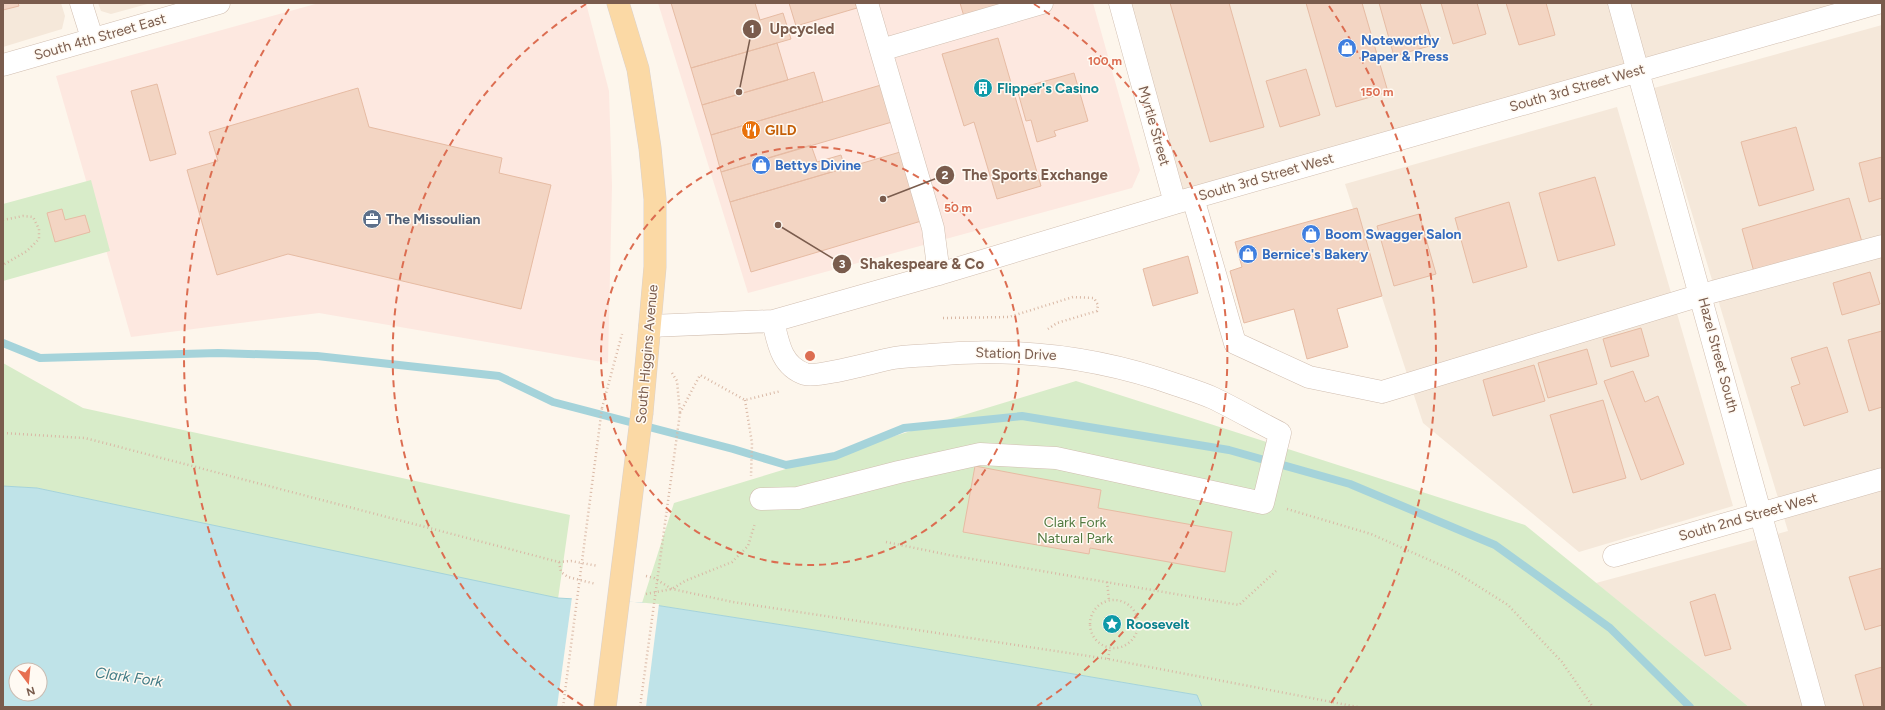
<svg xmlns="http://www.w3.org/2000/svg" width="1885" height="710" font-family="Figtree,sans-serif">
	<rect width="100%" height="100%" fill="#fdf6ec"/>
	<!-- residential -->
	<path fill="#f5e8da" d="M 3,3 L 61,3 L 65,16 L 62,29 L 3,47 Z
		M 98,3 L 151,3 L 111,14 L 101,11 Z
		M 1120,3 L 1878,3 L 1175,203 Z
		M 1882,25 L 1882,707 L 1749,707 L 1596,583 L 1788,531 L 1654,88 Z
		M 1617,107 L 1733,506 L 1579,552 L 1423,423 L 1345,184 Z"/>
	<!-- commercial -->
	<path fill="#fde8e0" d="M 319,3 L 586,3 L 609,91 L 612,186 L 608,363 L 319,313 L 131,337 L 56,76 Z
		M 658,3 L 1093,3 L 1140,170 L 1132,188 L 748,293 Z"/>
	<!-- green -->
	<path fill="#d8ecc9" d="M 91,180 L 110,251 L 3,281 L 3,204 Z
		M 3,363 L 83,408 L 570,515 L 558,599 L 37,488 L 3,486 Z
		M 1076,381 L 1525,525 L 1749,707 L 1202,707 L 1196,695 L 821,631 L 642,603 L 674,503 Z"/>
	<!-- water -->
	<path fill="#bfe3e8" stroke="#a5d3da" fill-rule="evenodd" d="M 3,486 L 37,488 L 558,598 L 642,603 L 821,631 L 1197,695 L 1202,707 L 3,707 ZM 16,670 L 40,670 L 40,694 L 16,694 Z"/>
	<!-- pier -->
	<path fill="#fdf6ec" d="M 572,597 L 659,604 L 646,707 L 557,707 Z"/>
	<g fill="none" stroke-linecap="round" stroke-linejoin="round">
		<!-- stream -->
		<path stroke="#a5d3da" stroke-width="8" d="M 3,343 L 40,358 L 218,353 L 317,356 L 499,376 L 553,402 L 733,449 L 786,465 L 835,456 L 904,428 L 1022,416 L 1229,450 L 1350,484 L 1495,545 L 1610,628 L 1690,707"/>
	</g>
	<!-- building -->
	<path fill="#f3d5c3" stroke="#e6bba3" d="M 3,3 L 18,3 L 19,6 L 3,10 Z
		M 671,3 L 755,3 L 760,20 L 783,13 L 791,39 L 691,68 Z
		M 789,3 L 855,3 L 857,8 L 796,26 Z
		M 960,3 L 1022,3 L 965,20 Z
		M 1170,3 L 1229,3 L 1264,127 L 1210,142 Z
		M 1306,3 L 1362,3 L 1388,92 L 1336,107 Z
		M 1379,3 L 1420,3 L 1433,45 L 1394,56 Z
		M 1441,3 L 1477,3 L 1486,34 L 1453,44 Z
		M 1506,3 L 1546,3 L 1555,35 L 1519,45 Z
		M 998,38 L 1041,186 L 997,199 L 974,122 L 964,126 L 942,54 Z
		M 777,43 L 788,80 L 702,105 L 691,68 Z
		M 1306,69 L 1320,115 L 1280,127 L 1266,81 Z
		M 814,72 L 823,102 L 711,135 L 702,105 Z
		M 1074,73 L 1088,121 L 1054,131 L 1056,136 L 1037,142 L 1031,120 L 1026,121 L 1017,89 Z
		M 157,84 L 176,154 L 150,161 L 131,91 Z
		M 881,85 L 892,122 L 721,172 L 711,135 Z
		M 358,88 L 369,127 L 502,158 L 499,173 L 551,185 L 521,309 L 288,254 L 217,275 L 187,170 L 218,161 L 209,132 Z
		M 1796,127 L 1814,190 L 1759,206 L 1741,142 Z
		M 811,145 L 817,162 L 841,155 L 845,168 L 730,202 L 721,172 Z
		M 907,150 L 928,219 L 751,272 L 730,202 Z
		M 1882,157 L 1882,198 L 1869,202 L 1859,163 Z
		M 1595,177 L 1615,245 L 1558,261 L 1539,193 Z
		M 1849,198 L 1862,242 L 1754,272 L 1742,229 Z
		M 1509,202 L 1527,267 L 1473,283 L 1455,218 Z
		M 1357,208 L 1382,296 L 1337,309 L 1348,347 L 1307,359 L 1294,309 L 1244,323 L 1230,271 L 1242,267 L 1235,242 Z
		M 62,209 L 65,220 L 85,215 L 90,232 L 55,242 L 47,213 Z
		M 1419,214 L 1436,274 L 1394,286 L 1377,226 Z
		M 1188,256 L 1198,293 L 1153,306 L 1143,269 Z
		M 1870,272 L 1880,304 L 1842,315 L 1833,283 Z
		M 1641,328 L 1649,356 L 1611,367 L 1603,339 Z
		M 1882,331 L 1882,407 L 1869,411 L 1848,340 Z
		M 1827,347 L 1848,412 L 1804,426 L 1791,387 L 1800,384 L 1791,358 Z
		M 1587,349 L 1597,384 L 1548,398 L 1538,363 Z
		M 1534,365 L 1545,401 L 1493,416 L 1483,380 Z
		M 1633,371 L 1645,402 L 1658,396 L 1684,464 L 1641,480 L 1604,381 Z
		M 1603,400 L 1626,478 L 1573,493 L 1550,415 Z
		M 975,466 L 1101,490 L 1098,508 L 1232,532 L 1225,572 L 1090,548 L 1089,554 L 963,532 Z
		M 1882,568 L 1882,625 L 1865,630 L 1849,577 Z
		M 1715,594 L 1731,649 L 1705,656 L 1690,602 Z
		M 1882,667 L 1882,707 L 1864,707 L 1855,675 Z"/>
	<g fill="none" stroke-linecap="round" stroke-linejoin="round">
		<!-- minor casing -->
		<g stroke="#d1beb0" stroke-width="23">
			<path id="minor" d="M 81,3 L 92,38
				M 867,3 L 933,228 L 939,274
				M 1120,3 L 1175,203
				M 1619,3 L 1814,707
				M 881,50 L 1042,3
				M 3,65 L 219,3
				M 1193,198 L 1235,343 L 1309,377 L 1382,392 L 1701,295 L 1882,246
				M 650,326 L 773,321 L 939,274 L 1175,203 L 1878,3
				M 761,499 L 798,498 L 899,472 L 980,454 L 1056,458 L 1263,503 L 1280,433 C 1258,422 1236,409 1213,398 C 1202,393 1189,389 1177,385 C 1096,356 1015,347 930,355 C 918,356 906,356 894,358 C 877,361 818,378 805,374 C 781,366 778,342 773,321
				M 1614,556 L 1882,479"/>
		</g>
		<!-- major casing -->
		<g stroke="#dad1cd" stroke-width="23">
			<path id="major" d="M 618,3 L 638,69 L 650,148 L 655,199 L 655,267 L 642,412"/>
		</g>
		<!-- path -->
		<path stroke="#d9b8a5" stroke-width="2.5" stroke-dasharray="1 3" stroke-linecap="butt" d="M 3,220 L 23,216 L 33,217 L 39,229 L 39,239 L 27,251 L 3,265
			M 943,318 L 1009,317 L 1073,297 L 1094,298 L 1098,305 L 1097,311 L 1057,323 L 1048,329
			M 672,373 L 677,381 L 680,413
			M 745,400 L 752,443 L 751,476
			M 602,408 L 622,334
			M 680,413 L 700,375 L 745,400 L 781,391
			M 3,433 L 85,438 L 559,562 L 571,561 L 598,566
			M 1287,509 L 1371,534 L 1454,571 L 1508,605 L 1562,662 L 1593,707
			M 886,542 L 949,555 L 1239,605 L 1276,571
			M 559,562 L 561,572 L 568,577 L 596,584
			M 646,576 L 654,578 L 672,589 L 733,602 L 1108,659 L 1358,707
			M 1107,582 L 1109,600
			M 646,594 L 672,589 L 685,581 L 732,562 L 748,546 L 755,523
			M1090 624a24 24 0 1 1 48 0a24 24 0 1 1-48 0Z
			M 1108,659 L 1110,648"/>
		<!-- minor -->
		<use href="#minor" stroke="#fff" stroke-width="22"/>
		<!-- major -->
		<use href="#major" stroke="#fbd9a5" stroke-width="22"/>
		<!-- major-bridge casing -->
		<g stroke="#dad1cd" stroke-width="23" stroke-linecap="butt">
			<path id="major-bridge" d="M 605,707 L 642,412"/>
		</g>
		<!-- path-bridge -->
		<path stroke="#d9b8a5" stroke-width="2.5" stroke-dasharray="1 3" stroke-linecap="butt" d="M 563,707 L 602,408
			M 640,707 L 680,413"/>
		<!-- major-bridge -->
		<use href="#major-bridge" stroke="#fbd9a5" stroke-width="22"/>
	</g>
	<!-- distance rings -->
	<g fill="none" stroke="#dc6d51" stroke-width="2" stroke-dasharray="7 5">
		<circle cx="810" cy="356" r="209"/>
		<path d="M583 706A417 417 0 0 1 586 4M1034 4A417 417 0 0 1 1037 706"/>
		<path d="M291 706A626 626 0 0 1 291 6M1329 6A626 626 0 0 1 1329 706"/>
	</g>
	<!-- icons -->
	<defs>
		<g id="shop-disc" transform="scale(1)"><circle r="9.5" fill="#3f7fe0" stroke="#fffaf3"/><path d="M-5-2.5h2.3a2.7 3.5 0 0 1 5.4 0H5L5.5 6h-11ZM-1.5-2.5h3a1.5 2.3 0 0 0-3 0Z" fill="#fff"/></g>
		<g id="building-disc" transform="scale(1)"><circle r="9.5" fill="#0f9aa8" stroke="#fffaf3"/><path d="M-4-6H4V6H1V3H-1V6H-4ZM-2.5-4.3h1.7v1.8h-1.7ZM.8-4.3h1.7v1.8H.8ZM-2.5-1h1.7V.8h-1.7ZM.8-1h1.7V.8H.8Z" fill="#fff"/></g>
		<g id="restaurant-disc" transform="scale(1)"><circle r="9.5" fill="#e8710a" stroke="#fffaf3"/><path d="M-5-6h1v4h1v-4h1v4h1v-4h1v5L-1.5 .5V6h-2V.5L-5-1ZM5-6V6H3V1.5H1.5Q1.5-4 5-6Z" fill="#fff"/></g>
		<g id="office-disc" transform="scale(1)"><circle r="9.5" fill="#5c6f8a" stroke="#fffaf3"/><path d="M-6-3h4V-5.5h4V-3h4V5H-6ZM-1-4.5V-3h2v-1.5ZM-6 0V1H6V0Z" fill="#fff"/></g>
		<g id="sight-disc" transform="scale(1)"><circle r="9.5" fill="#0f9aa8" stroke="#fffaf3"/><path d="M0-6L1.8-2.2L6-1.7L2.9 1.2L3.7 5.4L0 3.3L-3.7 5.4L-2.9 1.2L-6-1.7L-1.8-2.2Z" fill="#fff"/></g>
	</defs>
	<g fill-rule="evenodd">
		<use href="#shop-disc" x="1347" y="48"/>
		<use href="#building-disc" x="983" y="88"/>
		<use href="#restaurant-disc" x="751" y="130"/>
		<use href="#shop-disc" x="761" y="165"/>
		<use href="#office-disc" x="372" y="219"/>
		<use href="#shop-disc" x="1311" y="234"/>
		<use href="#shop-disc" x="1248" y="254"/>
		<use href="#sight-disc" x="1112" y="624"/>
	</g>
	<g text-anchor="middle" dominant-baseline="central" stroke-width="3" stroke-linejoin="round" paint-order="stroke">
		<!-- street labels -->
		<g font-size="14" fill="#7a5c4d" stroke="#fffaf3">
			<text transform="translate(100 37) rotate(-16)">South 4th Street East</text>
			<text transform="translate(1577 88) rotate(-16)">South 3rd Street West</text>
			<text transform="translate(1154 126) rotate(74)">Myrtle Street</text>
			<text transform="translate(1266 177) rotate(-16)">South 3rd Street West</text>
			<text transform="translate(647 354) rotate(-85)">South Higgins Avenue</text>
			<text transform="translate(1016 354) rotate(2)">Station Drive</text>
			<text transform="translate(1718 355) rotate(75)">Hazel Street South</text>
			<text transform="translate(1748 517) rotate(-16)">South 2nd Street West</text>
		</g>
		<!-- shop labels -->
		<g font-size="14" font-weight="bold" fill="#366cbe" stroke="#fffaf3" text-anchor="start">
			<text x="1361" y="40">Noteworthy<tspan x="1361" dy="16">Paper &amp; Press</tspan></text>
			<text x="775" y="165">Bettys Divine</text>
			<text x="1325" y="234">Boom Swagger Salon</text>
			<text x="1262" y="254">Bernice's Bakery</text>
		</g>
		<!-- culture labels -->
		<g font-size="14" font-weight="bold" fill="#0d838f" stroke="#fffaf3" text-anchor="start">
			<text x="997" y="88">Flipper's Casino</text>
			<text x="1126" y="624">Roosevelt</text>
		</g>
		<!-- food labels -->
		<g font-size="14" font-weight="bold" fill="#c56008" stroke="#fffaf3" text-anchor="start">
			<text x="765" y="130">GILD</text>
		</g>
		<!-- service labels -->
		<g font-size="14" font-weight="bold" fill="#4e5e75" stroke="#fffaf3" text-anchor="start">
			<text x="386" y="219">The Missoulian</text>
		</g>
		<!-- park labels -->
		<g font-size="14" fill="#537a41" stroke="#fffaf3">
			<text x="1075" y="522">Clark Fork<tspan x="1075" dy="16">Natural Park</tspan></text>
		</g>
		<!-- water labels -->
		<g font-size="15" font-style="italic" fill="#437c86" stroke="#fffaf3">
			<text transform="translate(129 677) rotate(8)">Clark Fork</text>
		</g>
	</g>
	<circle cx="810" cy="356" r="6" fill="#dc6d51" stroke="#fffaf3" stroke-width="2"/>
	<g font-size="12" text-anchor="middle" font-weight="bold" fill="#dc6d51" stroke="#fffaf3" stroke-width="3" stroke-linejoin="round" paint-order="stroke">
		<text x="1105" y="65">100 m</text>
		<text x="1377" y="96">150 m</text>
		<text x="958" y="212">50 m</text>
	</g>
	<!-- callouts -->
	<path fill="none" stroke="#7a5c4d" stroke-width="1.5" d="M739 92L752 29M883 199L945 175M778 225L842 264"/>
	<g fill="#7a5c4d" stroke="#fffaf3" stroke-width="1.5">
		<circle cx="739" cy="92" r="4"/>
		<circle cx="883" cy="199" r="4"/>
		<circle cx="778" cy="225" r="4"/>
		<circle cx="752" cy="29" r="10"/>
		<circle cx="945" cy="175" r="10"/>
		<circle cx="842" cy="264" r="10"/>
	</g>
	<g font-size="12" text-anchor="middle" font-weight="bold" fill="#fff">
		<text x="752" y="33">1</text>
		<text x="945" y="179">2</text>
		<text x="842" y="268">3</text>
	</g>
	<g font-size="15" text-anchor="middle" font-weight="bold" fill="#7a5c4d" stroke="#fffaf3" stroke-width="3" stroke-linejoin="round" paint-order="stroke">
		<text x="802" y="34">Upcycled</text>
		<text x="1035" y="180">The Sports Exchange</text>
		<text x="922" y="269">Shakespeare &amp; Co</text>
	</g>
	<!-- border -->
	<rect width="1885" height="710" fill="none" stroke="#7a5c4d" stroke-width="8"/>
	<!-- north arrow -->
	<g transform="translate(28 682) rotate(164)"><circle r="19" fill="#fffaf3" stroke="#cabbb1"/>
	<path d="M0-3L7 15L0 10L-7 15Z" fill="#e76f51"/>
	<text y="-6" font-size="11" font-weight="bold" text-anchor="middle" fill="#7a5c4d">N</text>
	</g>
</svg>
